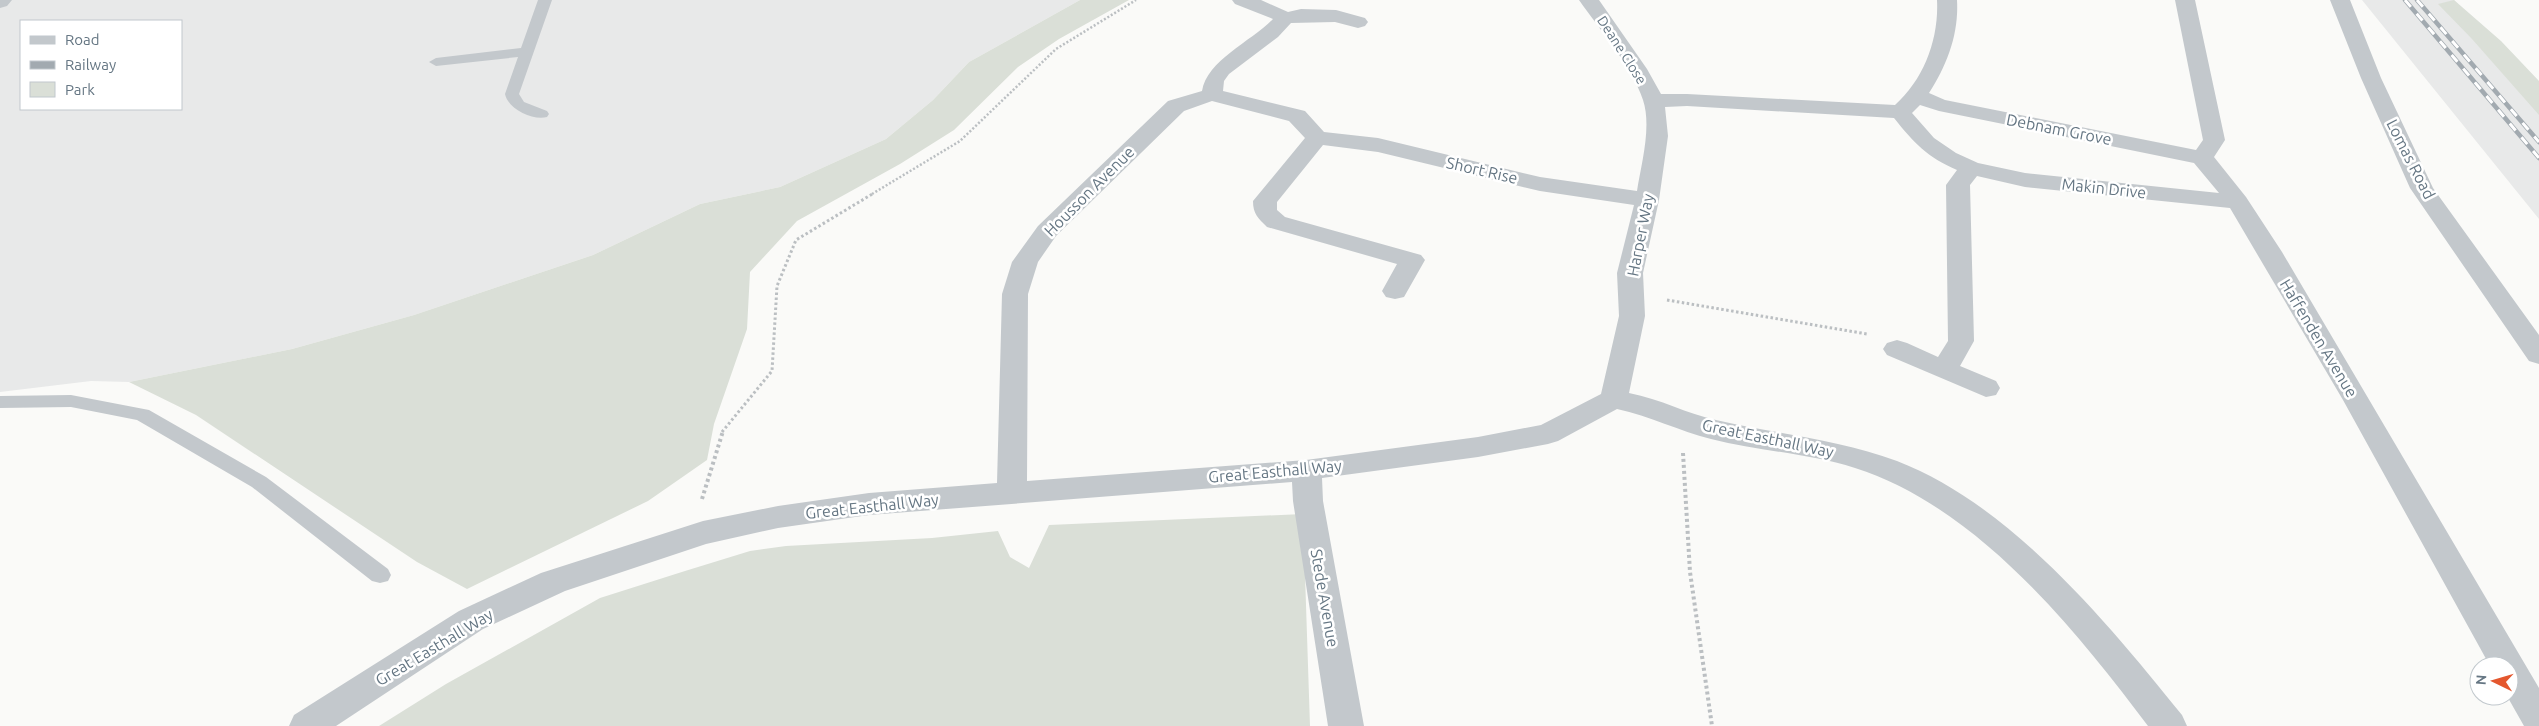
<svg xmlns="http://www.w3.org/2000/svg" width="2539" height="726" font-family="Ubuntu,sans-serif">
	<rect width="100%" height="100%" fill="#fafaf8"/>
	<!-- built -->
	<path fill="#e8e9e9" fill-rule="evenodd" d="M 0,0 L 1080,0 L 969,62 L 933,100 L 886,139 L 780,187 L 700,204 L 593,255 L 414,315 L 292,349 L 129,382 L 91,381 L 0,392 ZM 21,21 L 181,21 L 181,109 L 21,109 Z
		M 2362,0 L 2454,0 L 2539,93 L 2539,219 Z"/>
	<!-- green -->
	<path fill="#dadfd7" d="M 1080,0 L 1129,0 L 1059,39 L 1018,67 L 954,130 L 900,164 L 797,221 L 750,272 L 747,329 L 714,424 L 707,460 L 648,501 L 467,589 L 417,562 L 196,415 L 129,382 L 292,349 L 414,315 L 593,255 L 700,204 L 780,187 L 886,139 L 933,100 L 969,62 Z
		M 2454,0 L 2501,41 L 2539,81 L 2539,115 L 2472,39 L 2438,4 Z
		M 1303,514 L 1310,726 L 379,726 L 446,684 L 600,598 L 685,571 L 750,551 L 786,546 L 932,538 L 998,531 L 1010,557 L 1029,568 L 1049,525 Z"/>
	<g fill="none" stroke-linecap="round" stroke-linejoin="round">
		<!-- path-far2 -->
		<path stroke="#bbbfc2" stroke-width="2.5" stroke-dasharray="2 2" stroke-linecap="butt" d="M 872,194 L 960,141 L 1056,49 L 1136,0"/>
		<!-- path-far1 -->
		<path stroke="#bbbfc2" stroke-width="3" stroke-dasharray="2.5 2.5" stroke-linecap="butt" d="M 1667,300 L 1867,334
			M 722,432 L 772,371 L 777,286 L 796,240 L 874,193"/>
		<!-- path -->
		<path stroke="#bbbfc2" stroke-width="4" stroke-dasharray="3 3" stroke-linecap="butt" d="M 1683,453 L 1690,572 L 1712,726
			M 702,499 L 723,431"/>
		<!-- lane -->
		<path fill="#c3c8cc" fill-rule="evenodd" d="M 538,0 L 552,0 L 519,94 L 524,102 L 547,111 L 549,114 L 547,117 C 533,121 508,109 505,94 L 518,57 L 436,66 L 429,62 L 436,58 L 521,48 Z
			M 71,395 L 149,410 L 266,477 L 388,569 L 391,575 L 388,581 L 380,583 L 372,581 L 252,487 L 137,420 L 71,407 L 0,408 L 0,396 Z"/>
		<!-- street -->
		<path fill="#c3c8cc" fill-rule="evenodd" d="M 0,0 L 12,0 L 7,6 L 0,8 Z
			M 1232,0 L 1261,0 L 1288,12 L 1301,9 L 1336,10 L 1365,18 L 1368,22 L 1365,26 L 1358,28 L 1335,22 L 1291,23 L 1278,37 L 1229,74 L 1224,81 L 1223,91 L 1305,111 L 1324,132 L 1378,138 L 1540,177 L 1637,191 C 1641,165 1652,127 1643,100 C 1632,66 1600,30 1579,0 L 1599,0 L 1647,69 L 1661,94 L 1687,94 L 1895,105 C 1924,79 1939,39 1937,0 L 1957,0 C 1959,34 1947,65 1929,93 L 1945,100 L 2196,150 L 2203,140 L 2175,0 L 2195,0 L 2225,140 L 2214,157 L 2246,197 L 2282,252 L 2539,688 L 2539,726 L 2524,726 L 2507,696 L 2509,696 L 2509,666 L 2490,666 L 2343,400 L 2230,208 L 2025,187 L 1977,176 L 1970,185 L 1974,341 L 1960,366 L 1996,381 L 2000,388 L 1996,395 L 1986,397 L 1887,355 L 1883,349 L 1887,343 L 1897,340 L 1907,343 L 1938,357 L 1948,341 L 1946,185 L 1957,170 C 1927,157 1914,143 1894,118 L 1687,106 L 1665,107 L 1668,136 L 1659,200 L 1643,273 L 1645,316 L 1629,393 C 1661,399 1687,414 1716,420 C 1776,434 1838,439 1897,461 C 2011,505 2107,622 2182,715 L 2187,726 L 2148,726 C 2074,628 1977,507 1855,468 C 1808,453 1758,451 1711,439 C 1679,431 1650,416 1617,409 L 1558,441 L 1548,444 L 1478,457 L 1322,478 L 1323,501 L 1364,726 L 1328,726 L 1293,501 L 1292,482 L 869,515 L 778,528 L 706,544 L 565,591 L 483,629 L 336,726 L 289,726 L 294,715 L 459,611 L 541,573 L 703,521 L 778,506 L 869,493 L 997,483 L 1002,294 L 1012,262 L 1038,226 L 1168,101 L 1202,91 C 1207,60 1252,41 1273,19 L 1235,4 ZM 1212,101 L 1289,121 L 1305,138 L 1253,201 C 1253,214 1258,218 1267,227 L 1397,264 L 1382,291 L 1386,297 L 1395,299 L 1404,297 L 1425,260 L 1421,255 L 1285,217 L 1277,210 L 1277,202 L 1323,145 L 1378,152 L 1540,191 L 1634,205 L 1617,273 L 1619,316 L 1601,394 L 1541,425 L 1478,437 L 1306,460 L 1027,481 L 1028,294 L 1038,262 L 1056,236 L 1184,111 ZM 1920,105 L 1939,111 L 2194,163 L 2219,193 L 2025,173 L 1978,163 L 1956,153 L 1934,138 L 1912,113 Z
			M 2330,0 L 2350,0 L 2381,78 L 2433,188 L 2539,335 L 2539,364 L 2529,361 L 2410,188 L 2361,78 Z"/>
		<!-- rail casing -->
		<g stroke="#a2aab0" stroke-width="4.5">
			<path id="rail" d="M 2405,0 L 2539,158
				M 2417,0 L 2539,142"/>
		</g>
		<!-- rail -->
		<use href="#rail" stroke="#fff" stroke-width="3" stroke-dasharray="9" stroke-linecap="butt"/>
	</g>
	<g text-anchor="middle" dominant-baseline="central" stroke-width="5" stroke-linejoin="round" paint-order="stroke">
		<!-- far-street labels -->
		<g font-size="14" fill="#657683" stroke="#fff">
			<text transform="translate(1622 50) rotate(57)">Deane Close</text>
		</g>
		<!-- street labels -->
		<g font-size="16" fill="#657683" stroke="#fff">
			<text transform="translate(2059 129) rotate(11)">Debnam Grove</text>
			<text transform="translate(2411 159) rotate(63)">Lomas Road</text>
			<text transform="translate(1482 170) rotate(13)">Short Rise</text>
			<text transform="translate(2104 188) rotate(6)">Makin Drive</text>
			<text transform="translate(1089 191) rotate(-45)">Housson Avenue</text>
			<text transform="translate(1640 235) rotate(-79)">Harper Way</text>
			<text transform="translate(2319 338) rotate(59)">Haffenden Avenue</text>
			<text transform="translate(1768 438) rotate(12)">Great Easthall Way</text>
			<text transform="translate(1275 471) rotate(-5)">Great Easthall Way</text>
			<text transform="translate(872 506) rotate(-6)">Great Easthall Way</text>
			<text transform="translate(1325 598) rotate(80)">Stede Avenue</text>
			<text transform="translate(434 647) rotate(-31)">Great Easthall Way</text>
		</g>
	</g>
	<!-- legend -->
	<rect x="20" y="20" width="162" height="90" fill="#ffffff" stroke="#c1c8cd"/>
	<rect x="30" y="36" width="25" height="8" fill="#c3c8cc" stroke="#c1c8cd"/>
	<text x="65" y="45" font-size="15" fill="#657683">Road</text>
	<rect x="30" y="61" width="25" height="8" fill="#a2aab0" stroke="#c1c8cd"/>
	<text x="65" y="70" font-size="15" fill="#657683">Railway</text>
	<rect x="30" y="82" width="25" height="15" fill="#dadfd7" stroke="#c1c8cd"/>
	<text x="65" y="95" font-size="15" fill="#657683">Park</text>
	<!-- north arrow -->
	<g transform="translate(2494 681) rotate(275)"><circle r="24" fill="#ffffff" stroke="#c1c8cd"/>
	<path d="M0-4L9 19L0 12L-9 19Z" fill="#e4572e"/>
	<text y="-8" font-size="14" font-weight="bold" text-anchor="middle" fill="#657683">N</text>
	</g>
</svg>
